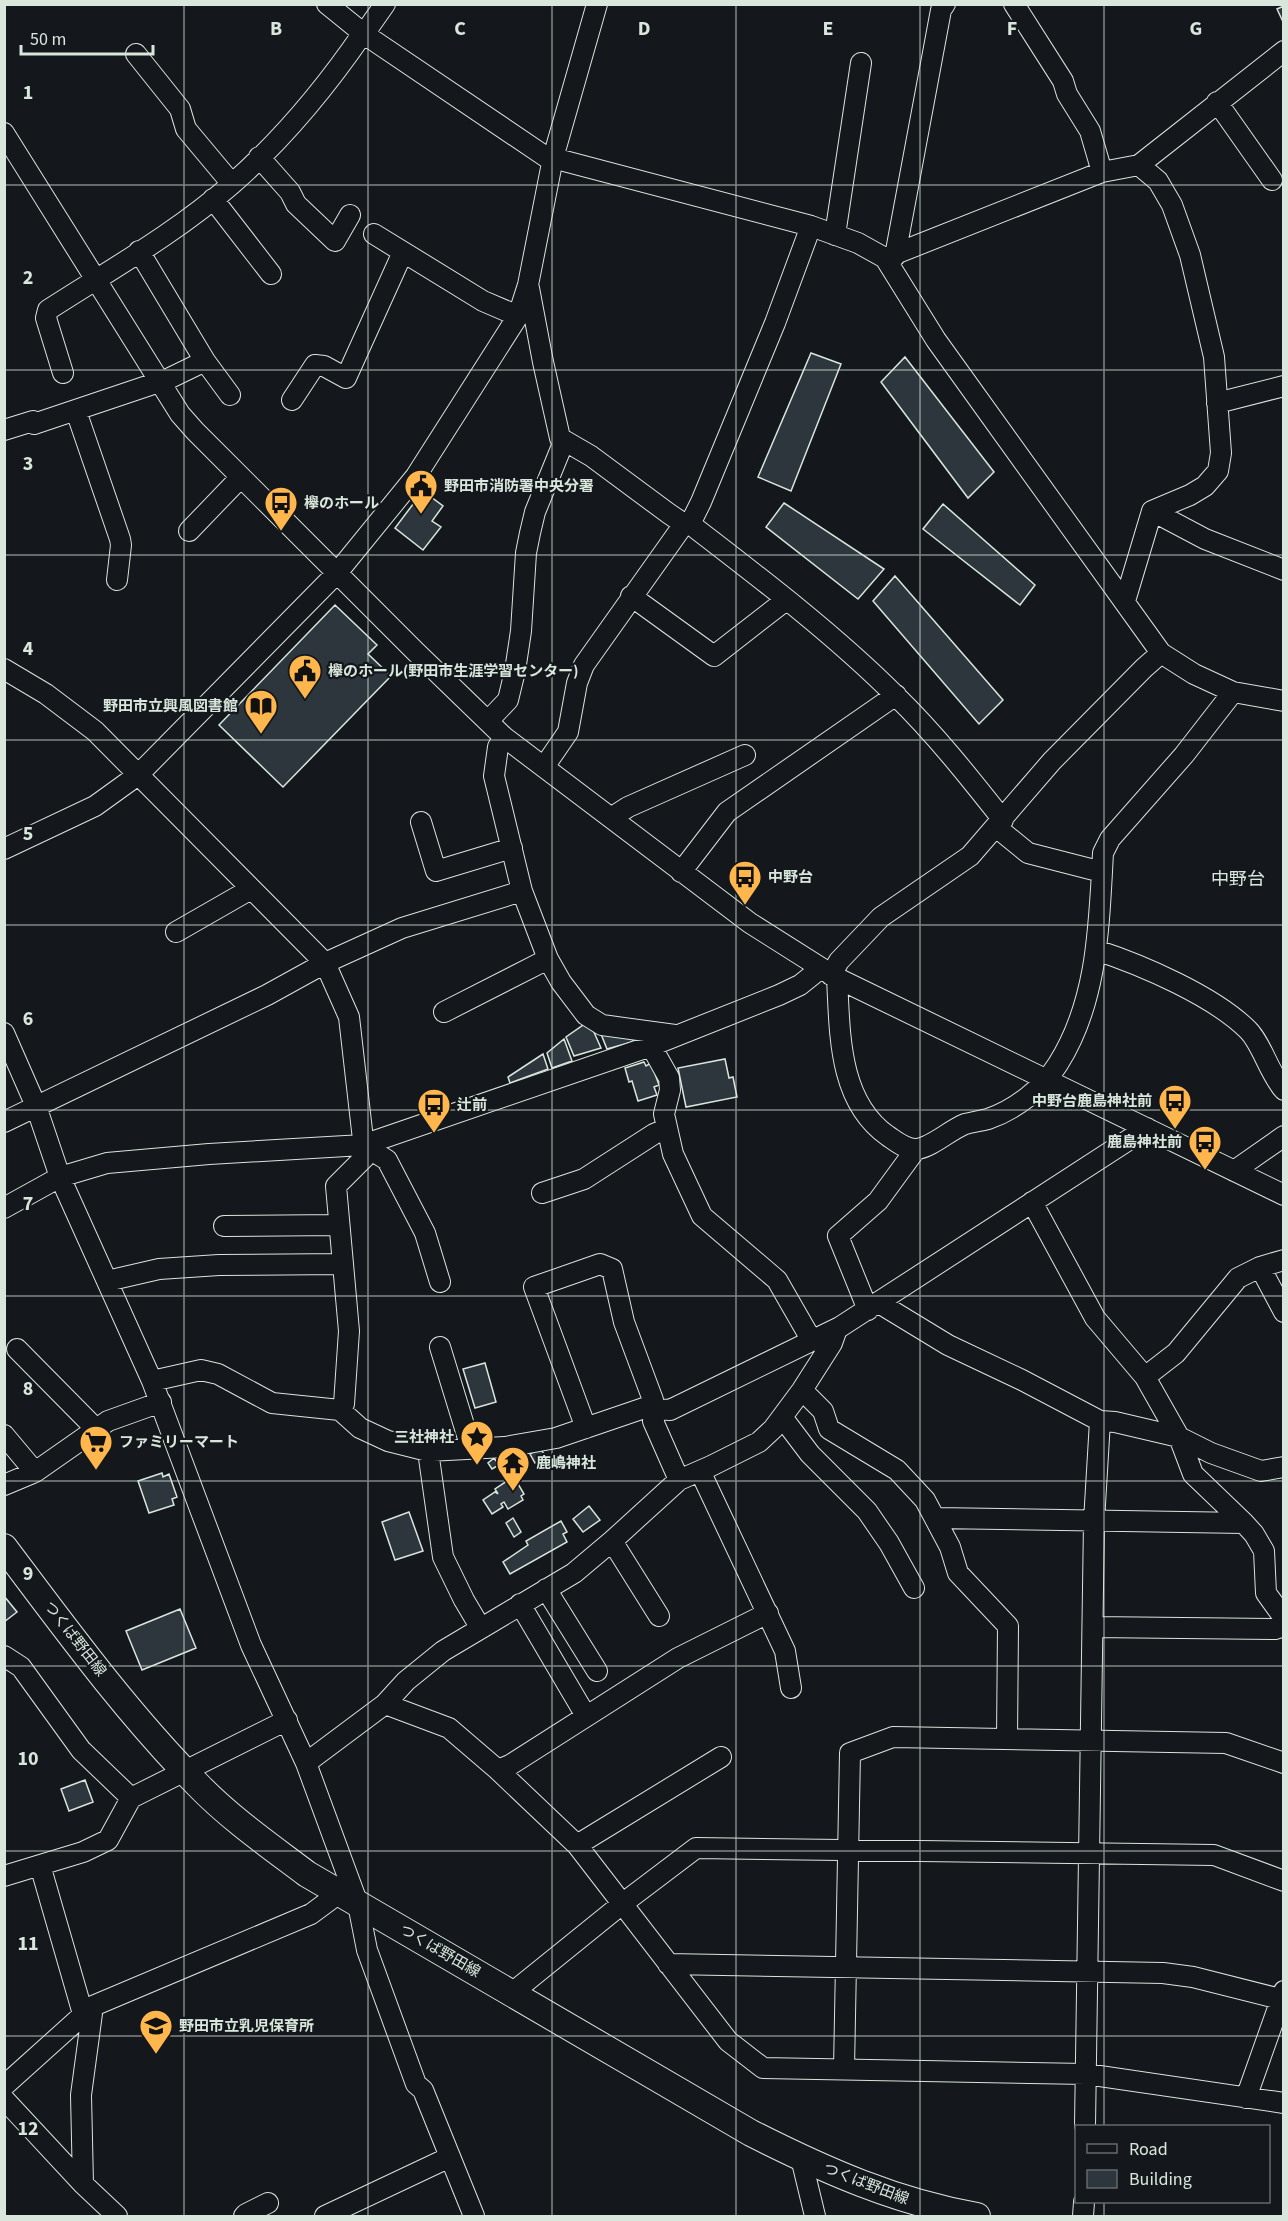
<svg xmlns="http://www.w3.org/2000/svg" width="1288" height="2221" font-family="'Source Sans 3','Noto Sans JP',sans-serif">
	<rect width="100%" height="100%" fill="#14181c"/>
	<!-- building -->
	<path fill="#2c363c" stroke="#d8e6dc" stroke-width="1.5" d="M 1284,6 L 1284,24 L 1277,9 Z
		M 811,353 L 841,364 L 791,491 L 758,477 Z
		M 905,357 L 994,472 L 968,498 L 881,382 Z
		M 423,491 L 443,506 L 432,521 L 441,527 L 423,550 L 395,528 Z
		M 784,503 L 884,569 L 858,599 L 766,527 Z
		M 943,504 L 1035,585 L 1020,605 L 923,529 Z
		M 895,576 L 1003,700 L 979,724 L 873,601 Z
		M 335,605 L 377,645 L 368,654 L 391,676 L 283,787 L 219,725 Z
		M 589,1021 L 601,1048 L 574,1056 L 566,1037 Z
		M 599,1029 L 639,1038 L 632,1042 L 607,1049 Z
		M 564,1039 L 572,1061 L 552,1068 L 547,1053 Z
		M 543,1054 L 548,1069 L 510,1083 L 508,1077 Z
		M 725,1059 L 729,1078 L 733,1077 L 737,1097 L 686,1107 L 678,1068 Z
		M 644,1062 L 646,1066 L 651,1063 L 659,1085 L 654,1087 L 657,1095 L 638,1101 L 632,1081 L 629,1082 L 625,1068 Z
		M 485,1363 L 496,1402 L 475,1408 L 463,1369 Z
		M 540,1448 L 546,1457 L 535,1463 L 530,1454 Z
		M 494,1458 L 499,1465 L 492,1469 L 488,1463 Z
		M 162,1473 L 163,1477 L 169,1474 L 177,1497 L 172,1499 L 174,1505 L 149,1513 L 138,1481 Z
		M 510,1479 L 514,1484 L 517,1482 L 524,1494 L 521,1496 L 523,1500 L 508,1509 L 504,1502 L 501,1504 L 503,1507 L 492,1514 L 483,1500 L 495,1492 L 498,1494 L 495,1489 Z
		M 589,1506 L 600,1520 L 583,1532 L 573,1519 Z
		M 409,1512 L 423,1551 L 395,1560 L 382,1522 Z
		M 513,1518 L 521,1532 L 514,1537 L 506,1523 Z
		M 561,1521 L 567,1532 L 563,1534 L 567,1542 L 510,1574 L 503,1562 L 528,1545 L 526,1541 Z
		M 4,1596 L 17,1612 L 4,1622 Z
		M 180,1609 L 196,1648 L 142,1670 L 126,1631 Z
		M 85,1780 L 93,1802 L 69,1811 L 61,1789 Z"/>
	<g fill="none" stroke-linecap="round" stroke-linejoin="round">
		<!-- minor casing -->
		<g stroke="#d8e6dc" stroke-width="22">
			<path id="minor" d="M 327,4 L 364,34 L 552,161
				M 1014,4 L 1063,81 L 1067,94 L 1090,131 L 1102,172
				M 364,34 L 385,4
				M 136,54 L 180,109 L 186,129 L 232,184
				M 1217,102 L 1272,180
				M 4,133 L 180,414 L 195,431 L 416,652 L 504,737 L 750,923 L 837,978 L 1284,1195
				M 259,157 L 290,192 L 296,204 L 335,241 L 350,215
				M 553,158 L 811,226 L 858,243 L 885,258 L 936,340 L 1161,653 L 1194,674 L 1233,692 L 1284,701
				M 213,199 L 271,274
				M 374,234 L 483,301 L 518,316
				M 835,235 L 861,63
				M 895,256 L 941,10 L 945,4
				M 885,258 L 1102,172 L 1139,165 L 1284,51
				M 529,288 L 543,362 L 560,438 L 591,456 L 668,513 L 684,524 L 690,524 C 759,577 834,634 896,696 C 935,734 969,777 1003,820
				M 205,361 L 230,395
				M 63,373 L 46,318 L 48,310 C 110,270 176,233 232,184 C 282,140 326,87 363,33
				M 292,400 L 315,365 L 324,366 L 346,378 L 403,252
				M 1217,403 L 1284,386
				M 76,411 L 120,539 L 121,545 L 117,580
				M 4,430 L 33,421 L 34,424 L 168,379 L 205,361 L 139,251
				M 1152,511 L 1205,539 L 1284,570
				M 690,524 L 701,502 L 775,323 L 811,226
				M 189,531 L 241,477
				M 631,596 L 714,656 L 786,600
				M 1125,601 L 1152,511 L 1190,495 L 1205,486 L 1218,471 L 1221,453 L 1214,357 L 1190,255 L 1172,205 L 1158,181 L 1139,165
				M 4,669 L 46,694 L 95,731 L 325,963 L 349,1017 L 365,1157 L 336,1186 L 349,1331 L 344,1404 L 340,1410
				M 488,721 L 508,700 L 515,671 L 521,631 L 526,553 L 530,533 L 535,512 L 564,441
				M 504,737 L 498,747 L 494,776 L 522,891 L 548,959 L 561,982 L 586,1015 L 602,1025 L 675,1035
				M 544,767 L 568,732 L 577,683 L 584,665 L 684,524
				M 611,818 L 628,807 L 745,755
				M 421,822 L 436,871 L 512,848
				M 996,827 L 1028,853 L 1102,872
				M 4,849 L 95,806 L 138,775 L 337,573 L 416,476 L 518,316 L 528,285 L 553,158 L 597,4
				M 681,872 L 727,812 L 896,695
				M 176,932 L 251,889
				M 1096,950 C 1142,965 1214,996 1248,1030 C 1262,1044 1269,1073 1284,1090
				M 831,975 L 839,961 L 881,917 L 970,856 L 1052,761 L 1144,668 L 1161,653
				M 837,978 C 840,1033 838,1101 888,1136 C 897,1142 906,1150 917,1149 C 932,1147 950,1130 965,1124 C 973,1122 980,1121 988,1119 C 1015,1110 1043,1088 1058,1064 C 1098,1001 1099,924 1103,853 L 1110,839 L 1184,755 L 1233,692
				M 444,1012 L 548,959
				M 4,1033 L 36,1106 L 60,1177 L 152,1381 L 251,1645 L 306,1763 L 358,1904 L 367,1950 L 416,2084 L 423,2090 L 474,2216
				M 651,1046 L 669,1078 L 670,1090 L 664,1114 L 673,1154 L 702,1216 L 777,1280 L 812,1341
				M 4,1122 L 267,995 L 325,963 L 402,928 L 522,891
				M 363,1145 L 387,1160 L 425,1233 L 440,1282
				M 1234,1171 L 1284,1136
				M 542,1193 L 584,1179 L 654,1134 L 666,1129
				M 1032,1202 L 1095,1318 L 1145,1377
				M 4,1208 L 60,1177 L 107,1163 L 209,1154 L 363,1145 L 651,1046 L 779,995 L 800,985 L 820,969
				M 224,1226 L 338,1225
				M 1260,1267 L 1284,1312
				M 107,1281 L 159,1269 L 219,1265 L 343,1264
				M 879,1303 L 948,1345 L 1022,1380 L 1100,1421 L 1115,1422 L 1179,1437 L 1211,1453 L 1261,1471 L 1284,1467
				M 868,1310 L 838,1236 L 878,1201 L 916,1149
				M 440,1347 L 471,1448
				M 17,1349 L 96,1429
				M 152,1381 L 201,1370 L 218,1374 L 272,1403 L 340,1410 L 360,1428 L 388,1441 L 428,1451 L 505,1447 L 556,1438 L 644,1408 L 670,1410 L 840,1327 L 1147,1128
				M 802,1390 L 823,1411 L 829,1429 L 897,1470 L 925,1500 L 950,1547 L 958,1573 L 1008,1626 L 1007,1739
				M 658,1409 L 653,1421 L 679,1480
				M 782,1417 L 810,1454 L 867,1511 L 889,1543 L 914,1588
				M 586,1428 L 534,1287 L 600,1264 L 612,1269 L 624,1322 L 653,1400 L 652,1408
				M 4,1435 L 35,1472
				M 428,1451 L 443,1557 L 464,1600 L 480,1627
				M 700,1471 L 785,1651 L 791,1688
				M 4,1485 L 35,1472 L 108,1421 L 161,1402
				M 936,1518 L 1244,1523 L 1254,1534 L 1264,1551 L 1266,1593 L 1284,1618
				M 1244,1523 L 1193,1474 L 1179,1437 L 1145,1377 L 1176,1353 L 1238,1278 L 1260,1267 L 1284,1260
				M 612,1541 L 659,1616
				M 546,1589 L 597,1671
				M 520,1604 L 586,1716
				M 1093,1627 L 1275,1629 L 1284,1626
				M 4,1656 L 21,1667 L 81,1750 L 131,1798
				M 385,1704 L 449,1728 L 498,1770 L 577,1845 L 728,2041 L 763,2068 L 1086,2074 L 1284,2103
				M 306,1763 L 385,1704 L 406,1681 L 443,1651 L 574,1573 L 612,1541 L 679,1480 L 711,1466 L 759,1442 L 773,1429 L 802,1390 L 832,1343 L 837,1329
				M 498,1770 L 510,1765 L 678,1658 L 768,1613
				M 577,1845 L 721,1757
				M 40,1865 L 83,2014
				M 4,1876 L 83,1852 L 108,1840 L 131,1798 L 287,1720
				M 668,1964 L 1163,1973 L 1193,1977 L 1284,2000
				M 512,1993 L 622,1904 L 696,1848 L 1214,1855 L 1284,1881
				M 844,2069 L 850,1753 L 893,1737 L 1226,1743 L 1284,1763
				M 4,2086 L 93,2006 L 311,1914 L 338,1894
				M 1246,2098 L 1284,1991
				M 4,2099 L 83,2184 L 117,2216
				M 1085,2126 L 1094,1521 L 1100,1421
				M 801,2158 L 815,2216
				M 83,2184 L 81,2095 L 93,2006
				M 244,2216 L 246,2214 L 268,2203
				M 325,2216 L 450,2157
				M 1083,2216 L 1084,2202"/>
		</g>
		<!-- major casing -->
		<g stroke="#d8e6dc" stroke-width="28">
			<path id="major" d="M 4,1547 C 65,1628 126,1712 198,1785 C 231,1819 270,1846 307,1874 L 751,2133 C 824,2170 896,2202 977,2216"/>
		</g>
		<!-- minor -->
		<use href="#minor" stroke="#14181c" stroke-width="20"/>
		<!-- major -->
		<use href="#major" stroke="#14181c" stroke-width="26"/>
	</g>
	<!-- grid -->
	<path fill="none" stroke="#d8e6dc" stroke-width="1.5" stroke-opacity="0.55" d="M 184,4 L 184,2216M 368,4 L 368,2216M 552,4 L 552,2216M 736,4 L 736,2216M 920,4 L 920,2216M 1104,4 L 1104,2126M 4,185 L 1284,185M 4,370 L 1284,370M 4,555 L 1284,555M 4,740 L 1284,740M 4,925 L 1284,925M 4,1110 L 1284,1110M 4,1296 L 1284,1296M 4,1481 L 1284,1481M 4,1666 L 1284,1666M 4,1851 L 1284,1851M 4,2036 L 1284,2036M 1104,2202 L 1104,2216"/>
	<!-- icons -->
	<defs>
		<g id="civic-pin" transform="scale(1.725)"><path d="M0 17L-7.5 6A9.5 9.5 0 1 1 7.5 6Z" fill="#ffb74d" stroke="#14181c"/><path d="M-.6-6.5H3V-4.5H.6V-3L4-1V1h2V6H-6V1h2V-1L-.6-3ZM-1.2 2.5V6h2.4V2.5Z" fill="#111"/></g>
		<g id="bus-pin" transform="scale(1.725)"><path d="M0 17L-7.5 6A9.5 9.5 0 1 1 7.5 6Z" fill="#ffb74d" stroke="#14181c"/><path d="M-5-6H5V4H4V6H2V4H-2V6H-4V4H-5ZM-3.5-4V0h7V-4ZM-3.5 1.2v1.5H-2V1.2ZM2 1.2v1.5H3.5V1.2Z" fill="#111"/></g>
		<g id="library-pin" transform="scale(1.725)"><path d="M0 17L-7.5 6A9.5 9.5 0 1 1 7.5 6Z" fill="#ffb74d" stroke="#14181c"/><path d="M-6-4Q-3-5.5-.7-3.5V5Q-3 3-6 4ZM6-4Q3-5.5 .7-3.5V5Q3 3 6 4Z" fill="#111"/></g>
		<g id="sight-pin" transform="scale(1.725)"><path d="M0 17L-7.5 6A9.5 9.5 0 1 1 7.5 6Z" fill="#ffb74d" stroke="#14181c"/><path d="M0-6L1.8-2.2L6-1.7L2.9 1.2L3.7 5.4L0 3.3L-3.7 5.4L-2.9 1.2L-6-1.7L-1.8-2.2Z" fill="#111"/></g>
		<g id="supermarket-pin" transform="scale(1.725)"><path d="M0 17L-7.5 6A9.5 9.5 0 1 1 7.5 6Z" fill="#ffb74d" stroke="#14181c"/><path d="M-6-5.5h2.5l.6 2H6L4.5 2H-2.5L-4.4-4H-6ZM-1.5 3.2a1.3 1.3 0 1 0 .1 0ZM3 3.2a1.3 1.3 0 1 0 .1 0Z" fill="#111"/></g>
		<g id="temple-pin" transform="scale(1.725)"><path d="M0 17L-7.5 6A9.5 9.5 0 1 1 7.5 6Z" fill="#ffb74d" stroke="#14181c"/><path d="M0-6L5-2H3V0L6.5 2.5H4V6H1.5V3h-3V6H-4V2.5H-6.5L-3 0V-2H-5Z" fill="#111"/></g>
		<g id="school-pin" transform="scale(1.725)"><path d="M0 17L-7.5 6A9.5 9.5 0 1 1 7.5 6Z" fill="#ffb74d" stroke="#14181c"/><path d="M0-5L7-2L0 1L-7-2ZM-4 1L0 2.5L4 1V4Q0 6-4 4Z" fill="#111"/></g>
	</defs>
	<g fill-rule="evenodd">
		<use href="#civic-pin" x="421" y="486"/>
		<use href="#bus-pin" x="281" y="503"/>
		<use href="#civic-pin" x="305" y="671"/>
		<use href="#library-pin" x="261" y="706"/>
		<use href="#bus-pin" x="745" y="877"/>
		<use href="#bus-pin" x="1175" y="1101"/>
		<use href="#bus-pin" x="434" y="1105"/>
		<use href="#bus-pin" x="1205" y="1142"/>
		<use href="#sight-pin" x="477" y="1437"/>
		<use href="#supermarket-pin" x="96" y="1442"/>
		<use href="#temple-pin" x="513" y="1463"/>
		<use href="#school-pin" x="156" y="2026"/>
	</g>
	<g text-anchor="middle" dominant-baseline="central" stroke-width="4.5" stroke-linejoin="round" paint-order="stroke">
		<!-- poi labels -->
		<g font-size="15" font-weight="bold" fill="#d8e6dc" stroke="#14181c" text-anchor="start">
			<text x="444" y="486">野田市消防署中央分署</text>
			<text x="304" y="503">欅のホール</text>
			<text x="328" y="671">欅のホール(野田市生涯学習センター)</text>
			<text x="238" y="706" text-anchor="end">野田市立興風図書館</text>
			<text x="768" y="877">中野台</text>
			<text x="1152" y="1101" text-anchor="end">中野台鹿島神社前</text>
			<text x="457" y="1105">辻前</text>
			<text x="1182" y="1142" text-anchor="end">鹿島神社前</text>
			<text x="454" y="1437" text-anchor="end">三社神社</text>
			<text x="119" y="1442">ファミリーマート</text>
			<text x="536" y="1463">鹿嶋神社</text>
			<text x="179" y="2026">野田市立乳児保育所</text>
		</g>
		<!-- street labels -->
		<g font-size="15" fill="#d8e6dc" stroke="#14181c">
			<text transform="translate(75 1639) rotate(52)">つくば野田線</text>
			<text transform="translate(440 1951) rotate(30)">つくば野田線</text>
			<text transform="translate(866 2184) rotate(21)">つくば野田線</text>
		</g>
		<!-- quarter labels -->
		<g font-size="18" fill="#d8e6dc" stroke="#14181c">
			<text x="1238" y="879">中野台</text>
		</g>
	</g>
	<g font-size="20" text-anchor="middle" font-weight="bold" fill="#d8e6dc" stroke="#14181c" stroke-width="4.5" stroke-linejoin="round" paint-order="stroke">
		<text x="276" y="35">B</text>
		<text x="460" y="35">C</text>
		<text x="644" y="35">D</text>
		<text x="828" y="35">E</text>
		<text x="1012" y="35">F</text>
		<text x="1196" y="35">G</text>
		<text x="28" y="99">1</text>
		<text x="28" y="284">2</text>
		<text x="28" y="470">3</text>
		<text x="28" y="655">4</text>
		<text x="28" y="840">5</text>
		<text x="28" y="1025">6</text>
		<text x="28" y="1210">7</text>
		<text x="28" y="1395">8</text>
		<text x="28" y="1580">9</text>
		<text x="28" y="1765">10</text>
		<text x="28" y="1950">11</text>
		<text x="28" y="2135">12</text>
	</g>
	<!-- border -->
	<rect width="1288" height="2221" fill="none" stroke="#d8e6dc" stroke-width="12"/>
	<!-- legend -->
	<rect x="1075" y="2125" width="195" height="78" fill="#14181c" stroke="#626a69" stroke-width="1.5"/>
	<rect x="1087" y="2144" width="30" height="9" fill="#14181c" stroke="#626a69" stroke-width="1.5"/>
	<text x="1129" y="2155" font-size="18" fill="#d8e6dc">Road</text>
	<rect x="1087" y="2170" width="30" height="18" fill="#2c363c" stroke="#626a69" stroke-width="1.5"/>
	<text x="1129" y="2185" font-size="18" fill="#d8e6dc">Building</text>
	<!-- scale -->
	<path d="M21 45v9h132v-9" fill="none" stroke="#d8e6dc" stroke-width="3"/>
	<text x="30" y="45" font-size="18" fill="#d8e6dc" stroke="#14181c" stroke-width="4.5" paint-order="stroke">50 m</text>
</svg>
